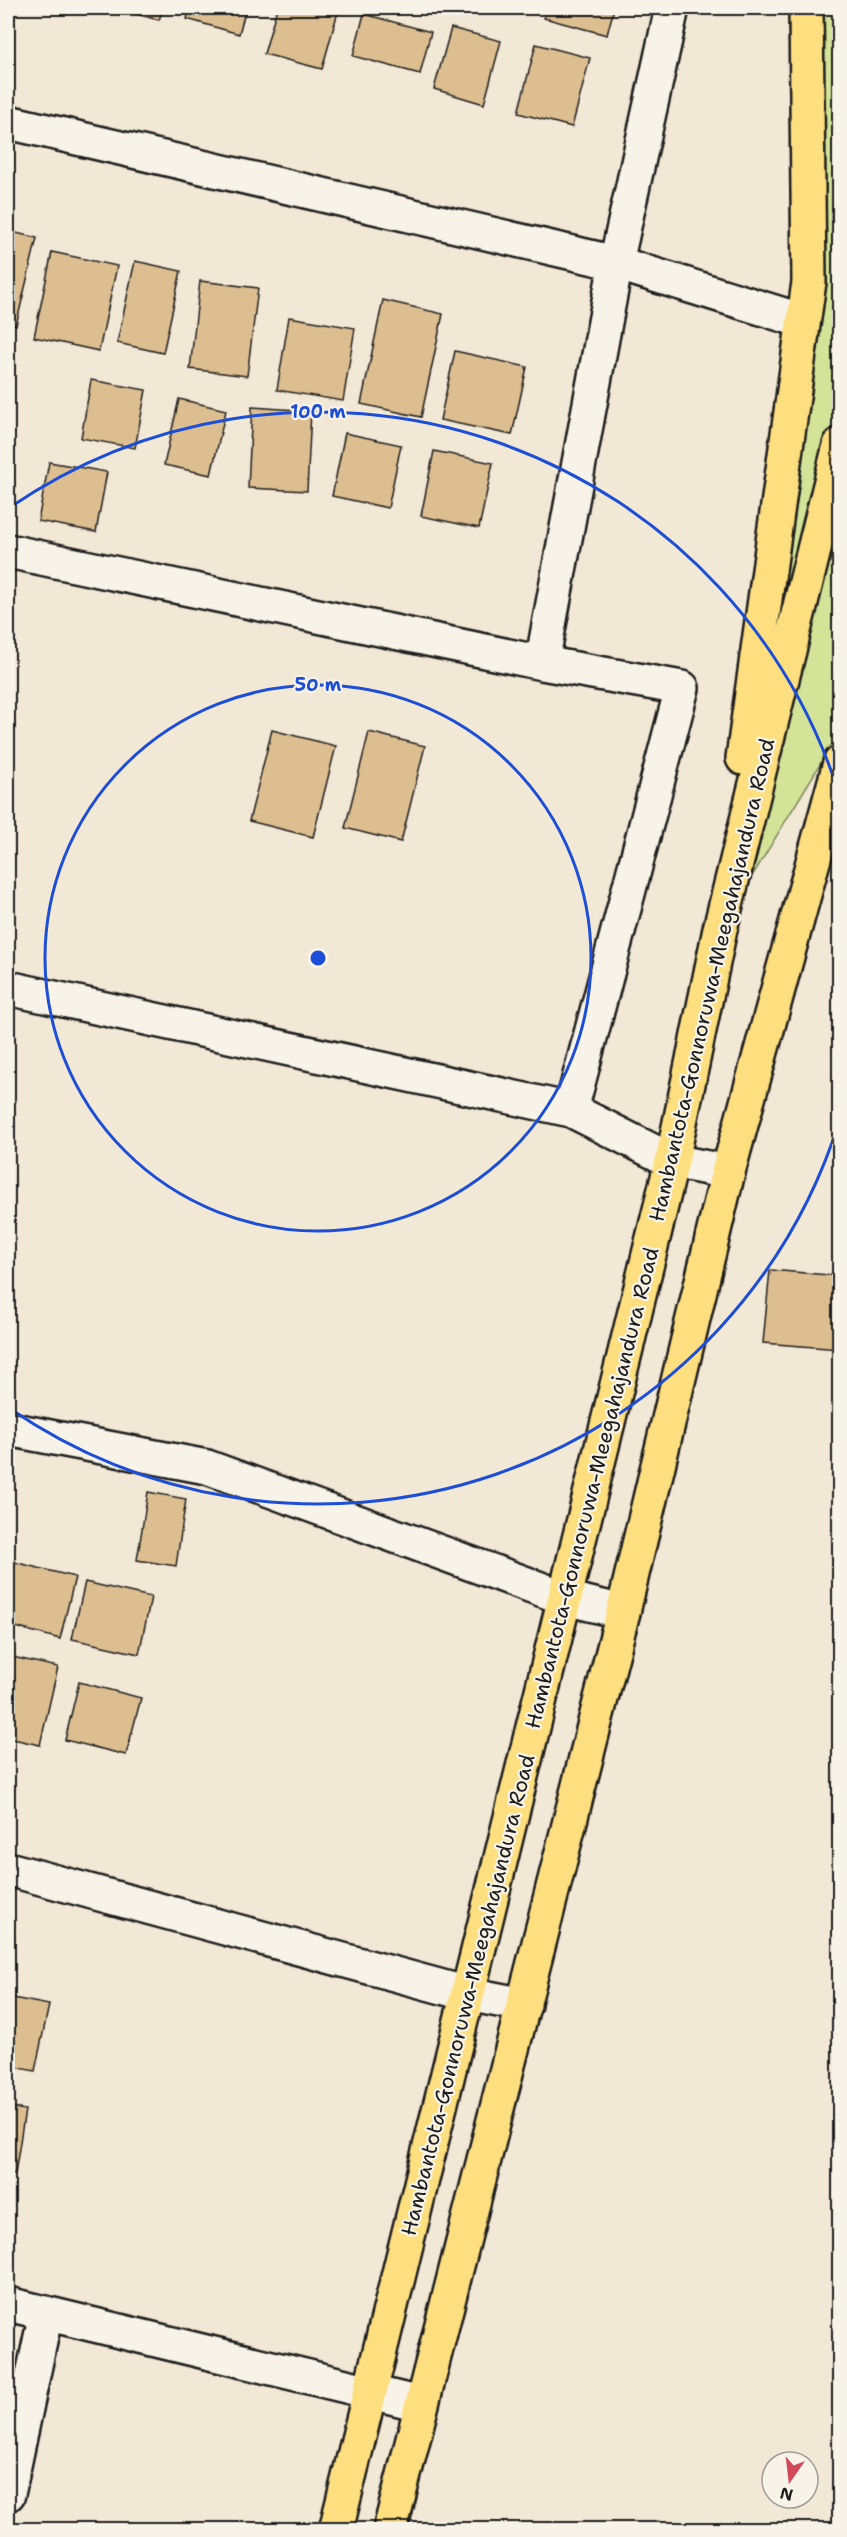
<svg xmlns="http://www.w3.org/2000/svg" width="847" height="2537" font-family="'Shantell Sans',sans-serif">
	<rect width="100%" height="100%" fill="#f2e8d6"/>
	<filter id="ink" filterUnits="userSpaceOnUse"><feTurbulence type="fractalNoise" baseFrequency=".0167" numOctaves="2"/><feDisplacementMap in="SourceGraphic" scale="12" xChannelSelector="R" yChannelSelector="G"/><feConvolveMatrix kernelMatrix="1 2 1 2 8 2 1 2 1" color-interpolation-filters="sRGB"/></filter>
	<g filter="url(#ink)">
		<!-- green -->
		<path fill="#d3e498" stroke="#78805a" stroke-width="1.5" d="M 806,8 L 839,8 L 839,733 L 720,929 L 809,282 Z"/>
		<!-- building -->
		<path fill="#ddbe90" stroke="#1c1c1c" stroke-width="1.5" d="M 113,8 L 163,8 L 159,20 Z
			M 190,8 L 246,8 L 239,34 L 187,19 Z
			M 277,8 L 339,8 L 322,69 L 264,54 Z
			M 547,8 L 614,8 L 607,35 L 544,18 Z
			M 364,14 L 431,32 L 420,74 L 353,56 Z
			M 451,28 L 501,41 L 484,104 L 434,89 Z
			M 536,44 L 590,58 L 572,127 L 518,113 Z
			M 8,231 L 37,238 L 16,325 L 8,323 Z
			M 52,252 L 117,266 L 99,351 L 34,337 Z
			M 135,261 L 181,271 L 163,353 L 117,343 Z
			M 200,281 L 258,288 L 247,376 L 190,369 Z
			M 383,300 L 443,314 L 421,417 L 361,404 Z
			M 289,317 L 355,328 L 343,401 L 277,390 Z
			M 455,351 L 527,367 L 512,435 L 440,420 Z
			M 91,380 L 146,390 L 135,448 L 81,438 Z
			M 179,399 L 226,410 L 211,475 L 164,465 Z
			M 252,407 L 311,411 L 307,491 L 248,488 Z
			M 345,433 L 401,445 L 388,508 L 332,496 Z
			M 434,451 L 493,463 L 479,528 L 421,516 Z
			M 49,462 L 107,472 L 96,532 L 38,521 Z
			M 272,730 L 336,746 L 313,837 L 249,821 Z
			M 369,732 L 425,746 L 401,842 L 345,828 Z
			M 770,1270 L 840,1276 L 840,1349 L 763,1343 Z
			M 148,1492 L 186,1499 L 176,1566 L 137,1560 Z
			M 14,1562 L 75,1577 L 60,1639 L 8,1625 L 8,1587 Z
			M 85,1582 L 151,1597 L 139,1654 L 72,1639 Z
			M 8,1656 L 58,1667 L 40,1745 L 8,1738 Z
			M 79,1682 L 141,1698 L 126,1755 L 65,1740 Z
			M 8,1997 L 49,2005 L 35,2071 L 8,2066 Z
			M 8,2107 L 25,2110 L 15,2174 L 8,2173 Z"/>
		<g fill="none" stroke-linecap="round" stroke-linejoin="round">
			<!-- minor casing -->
			<g stroke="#1c1c1c" stroke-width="38">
				<path id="minor" d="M 8,122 L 616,263 L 803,321
					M 8,551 L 542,663 L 682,688 L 571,1110
					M 542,663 L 616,263 L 672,8
					M 8,988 L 571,1110 L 672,1161 L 728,1172
					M 8,1429 L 207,1467 L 565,1598 L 623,1612
					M 8,1869 L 468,1994 L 524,2005
					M 8,2304 L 420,2404
					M 8,2494 L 46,2313"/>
			</g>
			<!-- major casing -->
			<g stroke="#1c1c1c" stroke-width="38">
				<path id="major" d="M 743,758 L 809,282 L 806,8
					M 336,2530 L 672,1161 L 720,929 L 840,445
					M 390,2530 L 623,1612 L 728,1172 L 840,763"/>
			</g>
			<!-- minor -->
			<use href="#minor" stroke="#f7f3e8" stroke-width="33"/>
			<!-- major -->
			<use href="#major" stroke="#fedf80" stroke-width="33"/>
		</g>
	</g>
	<!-- distance rings -->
	<g fill="none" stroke="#1d4ed8" stroke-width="3">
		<circle cx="318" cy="958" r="273"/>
		<path d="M839 1122A546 546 0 0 1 9 1408M9 508A546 546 0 0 1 839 794"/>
	</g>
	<g text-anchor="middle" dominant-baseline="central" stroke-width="4.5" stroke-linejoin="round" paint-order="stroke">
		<!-- street labels -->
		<g font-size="21" fill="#1c1c1c" stroke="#f7f3e8">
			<text transform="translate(712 980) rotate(-77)">Hambantota-Gonnoruwa-Meegahajandura Road</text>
			<text transform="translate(592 1488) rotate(-76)">Hambantota-Gonnoruwa-Meegahajandura Road</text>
			<text transform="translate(468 1995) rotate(-76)">Hambantota-Gonnoruwa-Meegahajandura Road</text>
		</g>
	</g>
	<circle cx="318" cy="958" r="9" fill="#1d4ed8" stroke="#f7f3e8" stroke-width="3"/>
	<g font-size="18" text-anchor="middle" font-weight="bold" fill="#1d4ed8" stroke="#f7f3e8" stroke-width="4.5" stroke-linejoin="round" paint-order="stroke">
		<text x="318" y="418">100 m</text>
		<text x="318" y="691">50 m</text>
	</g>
	<!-- margin -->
	<rect width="847" height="2537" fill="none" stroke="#f7f3e8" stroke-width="30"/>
	<rect x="15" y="15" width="817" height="2507" fill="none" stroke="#1c1c1c" stroke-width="2" filter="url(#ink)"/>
	<!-- north arrow -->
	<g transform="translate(790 2480) rotate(194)"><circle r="28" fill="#f7f3e8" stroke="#9f9d96" stroke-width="1.5"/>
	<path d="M0-4.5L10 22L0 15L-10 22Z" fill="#d1495b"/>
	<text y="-9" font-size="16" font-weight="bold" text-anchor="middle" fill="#1c1c1c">N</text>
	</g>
</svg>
